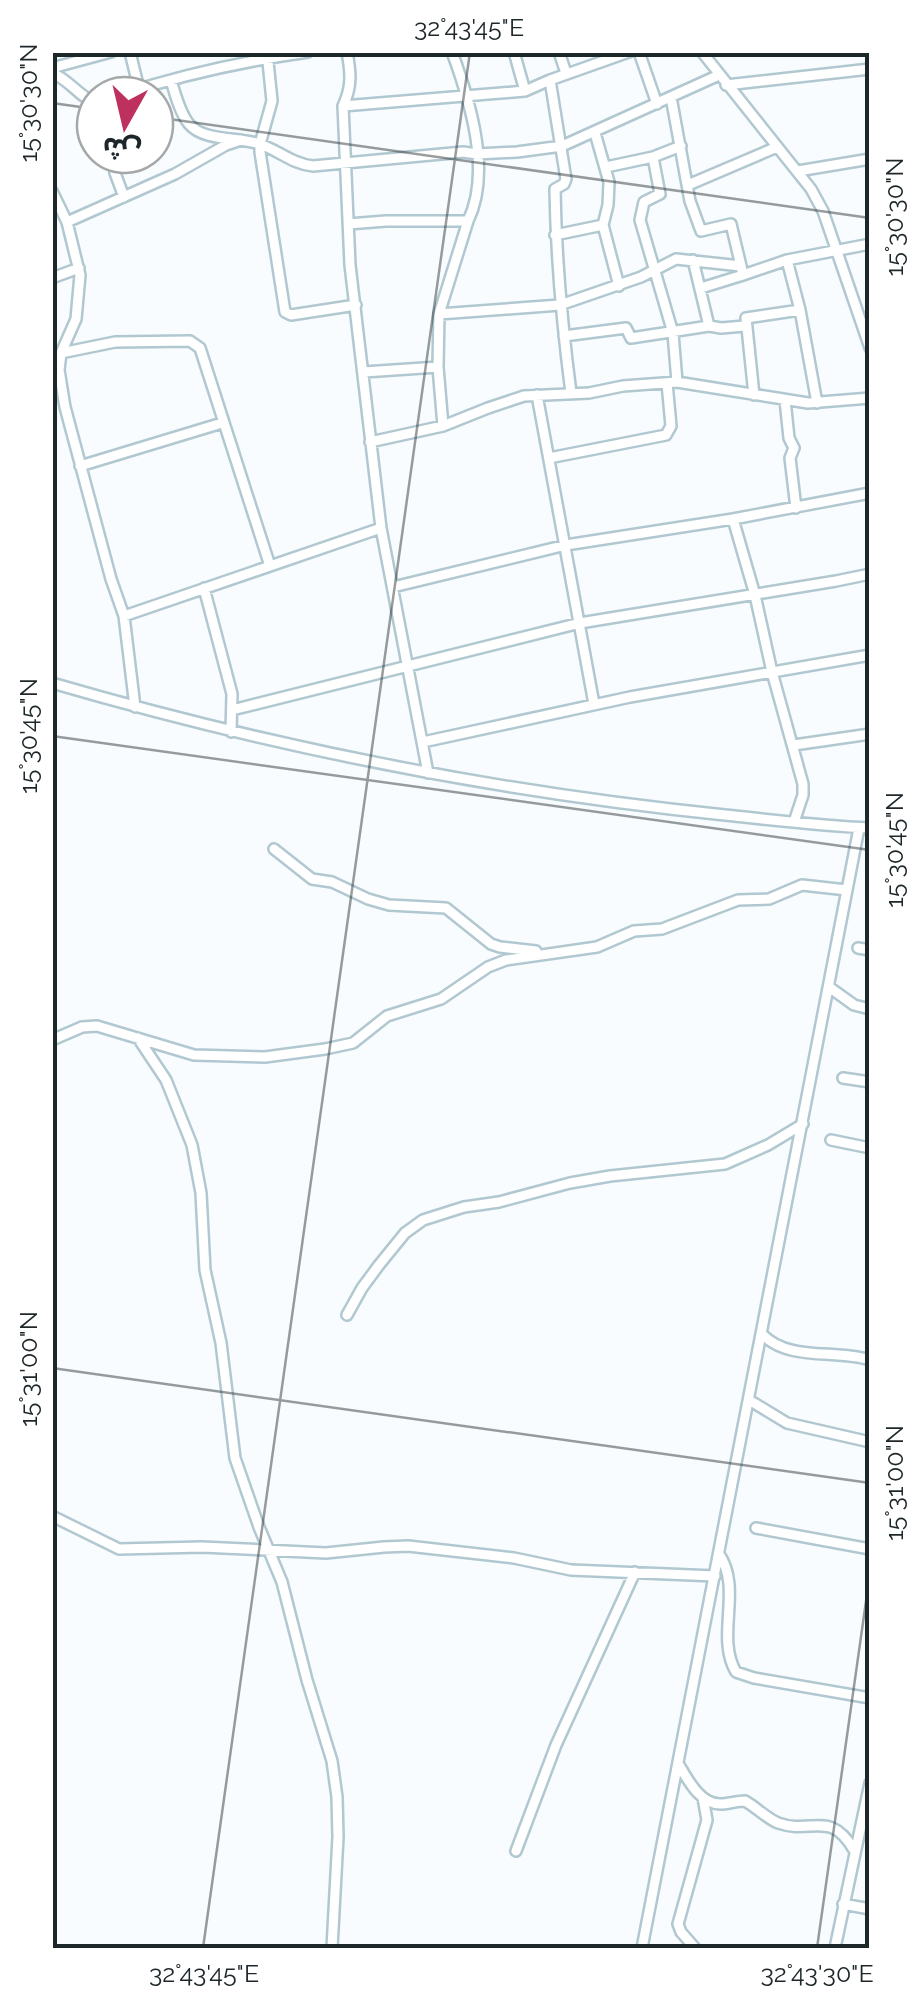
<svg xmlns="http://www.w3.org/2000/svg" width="922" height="2001" font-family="Raleway,'Noto Sans Arabic',sans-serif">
	<rect width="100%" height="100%" fill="#f8fcfe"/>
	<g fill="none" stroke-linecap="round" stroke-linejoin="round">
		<!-- minor casing -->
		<g stroke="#b1c8d1" stroke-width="14">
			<path id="minor" d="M 130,52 L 139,89
				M 267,52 L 272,101 L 260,144 L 260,152 L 285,312 L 291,315 L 356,305
				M 347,52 C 351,73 352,87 343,106 L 350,265 L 381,528 L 428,773
				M 514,52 L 525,91
				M 559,52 L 566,73
				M 639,52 L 657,104
				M 702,52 L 811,189 L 823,211 L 870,348
				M 52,68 L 111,52
				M 52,73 C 70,80 80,98 95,102
				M 171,80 C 175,94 180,113 189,124 C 203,141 236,137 256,143 C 276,148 291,164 313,166 L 463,152 L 477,154 L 517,152 L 562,146 L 719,75
				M 726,85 L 870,69
				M 120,95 C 181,75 245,61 308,52
				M 671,97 L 690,201 L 701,231 L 731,224 L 741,266
				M 343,106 L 525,91 L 550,80
				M 595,133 L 609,182 L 608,205 L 603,225 L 619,286
				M 113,155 L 115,173 L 124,197
				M 653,157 L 660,194 L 644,202 L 640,220 L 673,333 L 677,382
				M 606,167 L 653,157 L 681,146
				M 798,171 L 870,159
				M 688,185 L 777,147
				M 52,191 L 67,222 L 80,275 L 76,319 L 61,353 L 59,370 L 65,407 L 111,579 L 124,616 L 135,707
				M 67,222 L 175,174 L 226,145 L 241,140
				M 348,224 L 386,221 L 468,221
				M 555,235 L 603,225
				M 787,260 L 800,310 L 817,403
				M 52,278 L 79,268
				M 701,288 L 743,275
				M 439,314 L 560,305 L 641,277 L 676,259 L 741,266 L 743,275 L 787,260 L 870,244
				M 709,326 L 721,328 L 745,326
				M 564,336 L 626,328 L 631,338 L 709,326 L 693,260
				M 61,353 L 115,342 L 190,341 L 200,348 L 270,566
				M 364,372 L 438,367
				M 571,393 C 562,324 556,258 555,189 L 564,184 L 566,179 L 550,80 L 629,52
				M 537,395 L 594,704
				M 754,395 L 746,318 L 800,310
				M 785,400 L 789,438 L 794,448 L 790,458 L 796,508
				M 443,426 L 438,367 L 439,314 L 468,221 C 492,172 470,101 452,52
				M 370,442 L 443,426 L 488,408 L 524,396 L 589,393 L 623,386 L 677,382 L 808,403 L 870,398
				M 549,458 L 666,435 L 671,426 L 667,383
				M 80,466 L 222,423
				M 733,519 L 755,595 L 772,672 L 803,784 L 803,795 L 794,822
				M 393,587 L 566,545 L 733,519 L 870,493
				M 204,588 L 232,694 L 231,732
				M 124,616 L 381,528
				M 52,683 C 272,747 497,792 725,815 C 773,820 821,826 870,828
				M 232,710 L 580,623 L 836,581 L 870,574
				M 423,742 L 630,697 L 870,655
				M 794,745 L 870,734
				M 274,849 L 312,879 L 332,882 L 368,899 L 389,905 L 446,908 L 491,944 L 500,947 L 536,951
				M 858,948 L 870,950
				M 829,987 L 854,1005 L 870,1009
				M 138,1038 L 166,1080 L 192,1145 L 201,1193 L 205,1270 L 221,1343 L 235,1458 L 259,1527 L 282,1582 L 307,1680 L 332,1761 L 337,1797 L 338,1837 L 332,1948
				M 52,1040 L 82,1027 L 97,1026 L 194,1055 L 265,1057 L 325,1049 L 353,1043 L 387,1016 L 441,999 L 488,967 L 506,960 L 597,947 L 634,931 L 662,929 L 738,900 L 769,899 L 802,885 L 847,890
				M 843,1078 L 870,1082
				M 831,1140 L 870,1148
				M 347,1315 L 362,1288 L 379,1265 L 405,1233 L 423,1220 L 464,1207 L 499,1202 L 570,1183 L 610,1176 L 725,1164 L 768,1145 L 803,1124
				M 762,1334 C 789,1362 835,1349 870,1360
				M 749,1400 L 787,1423 L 870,1442
				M 52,1516 L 119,1549 L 202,1547 L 326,1553 L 384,1547 L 408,1546 L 514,1558 L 571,1570 L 715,1576
				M 756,1528 L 870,1549
				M 719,1554 C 743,1589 715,1637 736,1672 L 754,1678 L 870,1698
				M 679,1765 C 688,1780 700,1804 720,1804 C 728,1804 736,1801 745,1801 C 756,1807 766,1818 778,1823 C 812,1835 830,1809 854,1850
				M 516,1851 L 556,1745 L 635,1572
				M 843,1904 L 870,1909
				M 642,1948 L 859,828
				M 695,1948 L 681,1932 L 678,1924 L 707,1820 L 703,1798
				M 835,1948 L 870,1783"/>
		</g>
		<!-- minor -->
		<use href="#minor" stroke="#fff" stroke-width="9"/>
	</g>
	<!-- ticks -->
	<path fill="none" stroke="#1d2629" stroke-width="2.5" stroke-opacity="0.45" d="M 52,103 L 95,109M 155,117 L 870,218M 52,736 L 870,850M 52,1368 L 870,1483M 203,1948 L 470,52M 817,1948 L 870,1573"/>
	<!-- border -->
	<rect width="922" height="2001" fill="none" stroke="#ffffff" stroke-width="110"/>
	<!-- north arrow -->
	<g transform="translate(125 125) rotate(188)"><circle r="48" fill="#ffffff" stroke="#a5a8a9" stroke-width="2.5"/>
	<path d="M0-8L18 38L0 25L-18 38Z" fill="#be305d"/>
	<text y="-15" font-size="28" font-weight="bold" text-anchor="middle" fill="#1d2629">ش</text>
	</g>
	<rect x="55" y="55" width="812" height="1891" fill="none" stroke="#1d2629" stroke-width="4"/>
	<g font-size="25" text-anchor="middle" fill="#1d2629">
		<text x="469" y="36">32°43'45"E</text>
		<text transform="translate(28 103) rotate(-90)" y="9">15°30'30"N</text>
		<text transform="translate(894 217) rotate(-90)" y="9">15°30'30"N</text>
		<text transform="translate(28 736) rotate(-90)" y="9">15°30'45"N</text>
		<text transform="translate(894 850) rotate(-90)" y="9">15°30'45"N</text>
		<text transform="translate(28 1369) rotate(-90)" y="9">15°31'00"N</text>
		<text transform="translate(894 1483) rotate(-90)" y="9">15°31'00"N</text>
		<text x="204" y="1982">32°43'45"E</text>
		<text x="817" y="1982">32°43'30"E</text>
	</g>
</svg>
